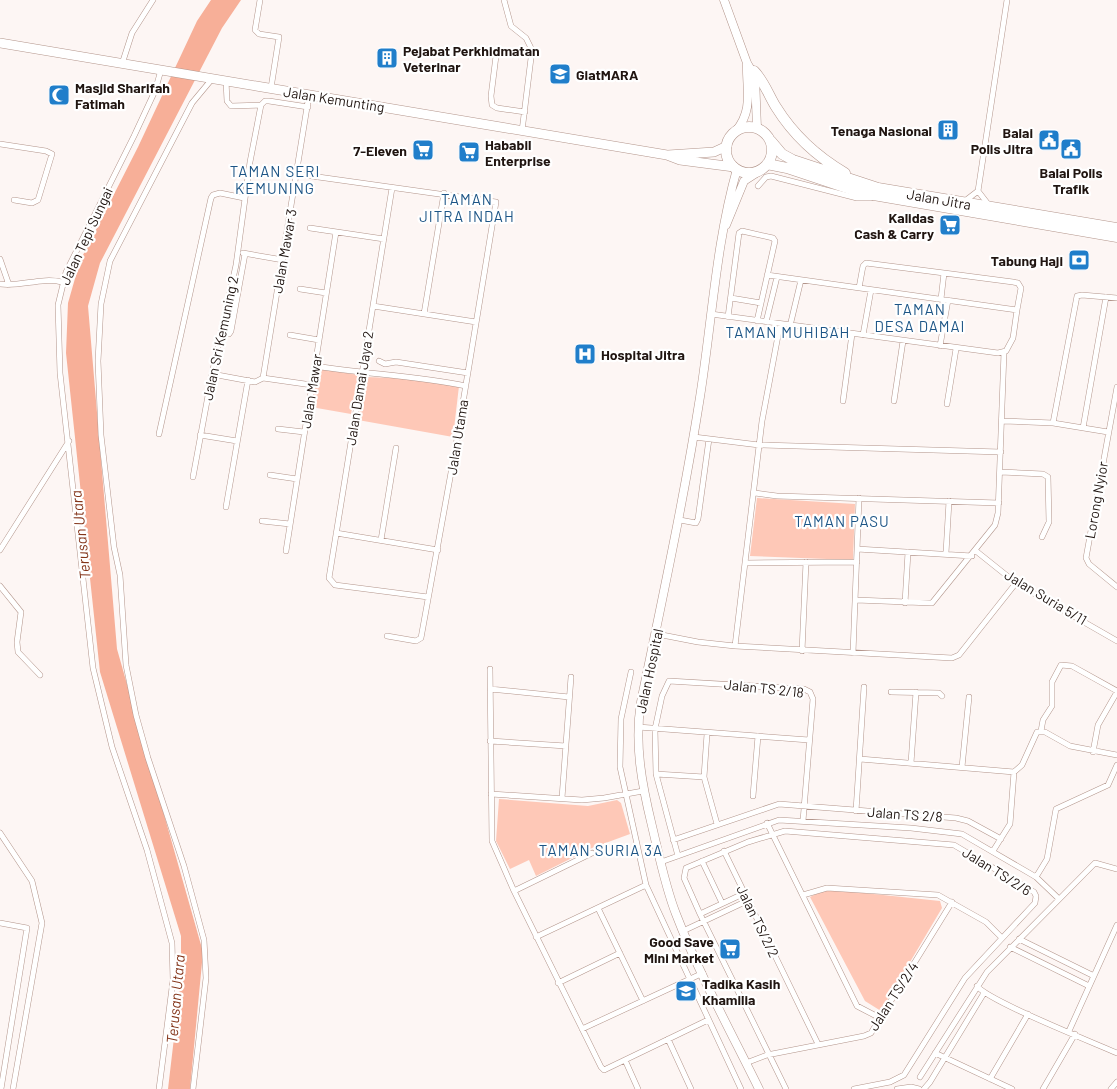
<svg xmlns="http://www.w3.org/2000/svg" width="1117" height="1089" font-family="Barlow,sans-serif">
	<rect width="100%" height="100%" fill="#fdf6f4"/>
	<!-- green -->
	<path fill="#fec8b7" d="M 318,368 L 358,375 L 351,414 L 311,407 Z
		M 366,377 L 420,379 L 459,386 L 453,437 L 358,420 Z
		M 757,498 L 855,504 L 853,560 L 750,556 Z
		M 499,799 L 588,806 L 617,800 L 621,803 L 630,834 L 592,848 L 536,876 L 529,860 L 510,869 L 496,841 Z
		M 826,889 L 940,901 L 942,908 L 881,1011 L 865,1001 L 810,897 Z"/>
	<!-- water -->
	<path fill="#f7af98" d="M 211,0 L 241,0 L 222,28 L 100,263 L 88,306 L 117,649 L 203,952 L 190,1089 L 168,1089 L 181,978 L 181,936 L 100,672 L 66,353 L 68,303 L 80,261 L 138,147 L 197,21 Z"/>
	<g fill="none" stroke-linecap="round" stroke-linejoin="round">
		<!-- street casing -->
		<g stroke="#b3958b" stroke-width="6">
			<path id="street" d="M 260,0 L 255,30 L 259,34 L 279,37 L 271,88
				M 504,0 L 511,26 L 526,38 L 532,50 L 522,131
				M 496,56 L 491,96 L 492,105 L 497,108 L 525,112
				M 122,64 L 132,33 L 153,0
				M 226,81 L 227,101 L 231,106 L 261,105
				M 0,144 L 46,151 L 52,154 L 38,200 L 32,203 L 14,200
				M 297,174 L 496,202 L 456,445 L 421,638 L 416,641 L 387,636
				M 758,186 L 766,177 L 771,176 L 857,198 L 871,198
				M 392,188 L 329,578 L 335,585 L 428,597
				M 978,191 L 988,204
				M 965,201 L 978,191 L 1007,0
				M 310,228 L 384,239
				M 243,253 L 283,260
				M 0,259 L 9,285
				M 0,284 C 21,287 41,277 62,282
				M 859,288 L 863,266 L 866,263 L 944,273
				M 300,289 L 326,293
				M 731,298 L 761,303
				M 941,299 L 944,273 L 1013,282 L 1018,283 L 1021,288 L 1017,310
				M 373,306 L 476,322
				M 424,314 L 444,193
				M 711,314 L 998,353 L 1006,351 L 1013,338 L 1017,310 L 767,275
				M 728,317 L 739,233 L 742,231 L 773,238 L 775,241 L 757,321
				M 766,322 L 777,277
				M 790,326 L 801,280
				M 221,332 L 229,334 L 231,331 L 245,254
				M 290,335 L 319,340
				M 863,335 L 871,290
				M 940,346 L 948,300
				M 379,361 L 385,364 L 396,362 L 468,373
				M 315,366 C 365,374 416,376 466,386
				M 212,374 L 255,382 L 263,378 L 309,95
				M 263,378 L 312,385
				M 1117,387 L 1086,558 L 1089,564 L 1117,587
				M 843,401 L 852,334
				M 894,401 L 903,341
				M 947,404 L 956,349
				M 1003,421 L 1053,423 L 1108,432
				M 1053,423 L 1077,296 L 1082,295 L 1117,298
				M 1083,428 L 1106,297
				M 278,429 L 304,432
				M 159,434 L 211,198 L 213,195 L 220,193 L 244,198
				M 200,435 L 237,441
				M 694,437 L 759,445 L 1001,452
				M 1000,472 L 1043,474 L 1048,477 L 1049,522 L 1042,537
				M 270,475 L 297,479
				M 193,477 L 212,374 L 236,265 L 250,162 L 261,105 L 265,101 L 269,101 L 308,107
				M 755,493 L 777,496 L 999,503
				M 226,507 L 248,380
				M 680,520 L 696,523 L 698,519 L 709,439
				M 262,521 L 290,524
				M 336,533 L 438,550
				M 381,540 L 396,448
				M 857,549 L 972,556
				M 0,550 L 69,441
				M 286,551 L 336,232
				M 976,551 L 1016,583 L 1117,641
				M 946,553 L 949,501
				M 746,563 L 857,562
				M 0,586 L 21,612 L 17,642 L 18,652 L 40,675
				M 856,600 L 932,603 L 995,525 L 998,513 L 1004,352
				M 905,603 L 908,552
				M 657,634 L 698,642 L 735,646 L 952,658 L 959,655 L 1016,583
				M 735,646 L 762,421 L 780,325
				M 802,651 L 806,562
				M 853,653 L 859,498
				M 490,669 L 492,841 L 514,891 L 601,1067 L 604,1070 L 708,1020
				M 631,672 L 621,719 L 620,767 L 646,885 L 741,1089
				M 490,689 L 569,697
				M 891,692 L 939,693 L 942,696
				M 638,727 L 809,740
				M 1041,731 L 1043,720 L 1052,706 L 1052,682 L 1061,665 L 1072,666 L 1117,691
				M 707,734 L 704,777 L 717,824
				M 490,741 L 566,746
				M 1093,752 L 1098,725 L 1117,692
				M 860,759 L 1014,772
				M 911,763 L 916,692
				M 962,767 L 969,697
				M 656,774 L 704,777
				M 491,794 L 582,800 L 604,798 L 643,791
				M 753,796 L 758,736
				M 562,798 L 571,677
				M 856,811 L 864,687
				M 767,823 L 857,1006 L 880,1018
				M 0,833 L 32,881 L 42,923 L 13,1089
				M 673,840 L 779,804 L 956,818 L 968,821 L 1001,839
				M 724,851 L 818,1044
				M 993,851 L 1010,824 L 1014,772 L 1022,765 L 1037,732 L 1045,732 L 1070,746 L 1117,755
				M 678,856 L 656,774 L 655,729 L 662,696 L 669,681 L 804,689 L 810,692 L 813,699 L 803,821
				M 702,861 L 722,903
				M 661,862 L 779,820 L 911,828 L 962,834 L 1036,877 L 1058,898
				M 1036,877 L 1047,859 L 1056,809 L 1108,785 L 1117,765
				M 514,891 L 592,853
				M 803,895 L 827,888 L 938,895 L 986,922 L 1001,937
				M 598,908 L 643,1001
				M 700,914 L 745,893
				M 0,923 L 27,928 L 1,1089
				M 683,931 L 749,900
				M 536,937 L 646,885
				M 1019,939 L 1094,976
				M 1010,947 L 1089,986
				M 558,983 L 620,953
				M 977,986 C 988,1001 1092,1042 1117,1053
				M 582,1029 L 703,973
				M 1069,1031 L 1117,925
				M 668,1039 L 691,1089
				M 935,1053 L 1012,1089
				M 625,1060 L 638,1089
				M 746,1063 L 767,1055 L 864,1036 L 871,1033 L 952,902
				M 920,1077 L 987,972 L 1095,863 L 1117,869
				M 990,1079 L 1028,1014
				M 159,1089 L 173,980 L 172,943 L 147,850 L 112,747 L 93,668 L 60,373 L 58,305 L 66,272 L 134,136 L 155,91 L 161,70
				M 193,1089 L 206,978 L 204,940 L 184,866 L 148,758 L 136,715 L 126,665 L 120,575 L 114,547 L 101,435 L 98,361 L 101,304 L 110,261 L 192,103 L 212,79
				M 786,1089 L 700,914 L 684,878 L 686,868 L 748,842 L 785,831 L 954,845 L 1034,892 L 1036,896 L 1035,903 L 965,978 L 904,1075 L 890,1082 L 854,1089
				M 897,1089 L 911,1087 L 919,1089
				M 924,1089 L 930,1082 L 984,993
				M 1043,1089 L 1075,1034
				M 1111,1089 L 1117,1082"/>
		</g>
		<!-- secondary casing -->
		<g stroke="#b3958b" stroke-width="9">
			<path id="secondary" d="M 724,0 L 747,63 L 755,77 L 757,128
				M 736,131 C 754,109 746,89 747,63
				M 737,169 C 716,243 712,321 700,397 C 684,499 662,600 641,702 C 634,744 642,785 652,826 C 659,855 665,886 676,914 C 699,974 731,1032 759,1089
				M 726,225 L 744,181 L 761,170"/>
		</g>
		<!-- primary casing -->
		<g stroke="#b3958b" stroke-width="10">
			<path id="primary" d="M 0,43 L 667,155 L 680,160 L 734,167
				M 668,155 L 714,152 L 727,146"/>
		</g>
		<!-- highway casing -->
		<g stroke="#b3958b" stroke-width="11">
			<path id="highway" d="M 754,71 C 764,81 769,96 776,107 C 794,136 816,156 845,173
				M726 150a23 23 0 1 1 46 0a23 23 0 1 1-46 0Z
				M 771,141 L 782,154 L 793,160 L 878,188 L 1117,228
				M 767,164 L 787,168 L 862,193 L 1117,237"/>
		</g>
		<!-- street -->
		<use href="#street" stroke="#fff" stroke-width="5"/>
		<!-- secondary -->
		<use href="#secondary" stroke="#fff" stroke-width="8"/>
		<!-- primary -->
		<use href="#primary" stroke="#fff" stroke-width="9"/>
		<!-- highway -->
		<use href="#highway" stroke="#fff" stroke-width="10"/>
	</g>
	<!-- icons -->
	<defs>
		<g id="building-square" transform="scale(1.125)"><rect x="-9" y="-9" width="18" height="18" rx="4" fill="#207eca" stroke="#fff"/><path d="M-4-6H4V6H1V3H-1V6H-4ZM-2.5-4.3h1.7v1.8h-1.7ZM.8-4.3h1.7v1.8H.8ZM-2.5-1h1.7V.8h-1.7ZM.8-1h1.7V.8H.8Z" fill="#fff"/></g>
		<g id="university-square" transform="scale(1.125)"><rect x="-9" y="-9" width="18" height="18" rx="4" fill="#207eca" stroke="#fff"/><path d="M0-5L7-2L0 1L-7-2ZM-4 1L0 2.5L4 1V4Q0 6-4 4Z" fill="#fff"/></g>
		<g id="mosque-square" transform="scale(1.125)"><rect x="-9" y="-9" width="18" height="18" rx="4" fill="#207eca" stroke="#fff"/><path d="M3.5-4.9A6 6 0 1 0 3.5 4.9A5 5 0 1 1 3.5-4.9Z" fill="#fff"/></g>
		<g id="civic-square" transform="scale(1.125)"><rect x="-9" y="-9" width="18" height="18" rx="4" fill="#207eca" stroke="#fff"/><path d="M-.6-6.5H3V-4.5H.6V-3L4-1V1h2V6H-6V1h2V-1L-.6-3ZM-1.2 2.5V6h2.4V2.5Z" fill="#fff"/></g>
		<g id="supermarket-square" transform="scale(1.125)"><rect x="-9" y="-9" width="18" height="18" rx="4" fill="#207eca" stroke="#fff"/><path d="M-6-5.5h2.5l.6 2H6L4.5 2H-2.5L-4.4-4H-6ZM-1.5 3.2a1.3 1.3 0 1 0 .1 0ZM3 3.2a1.3 1.3 0 1 0 .1 0Z" fill="#fff"/></g>
		<g id="bank-square" transform="scale(1.125)"><rect x="-9" y="-9" width="18" height="18" rx="4" fill="#207eca" stroke="#fff"/><path d="M-6-4H6V4H-6ZM0-2.3a2.3 2.3 0 1 0 0 4.6a2.3 2.3 0 1 0 0-4.6Z" fill="#fff"/></g>
		<g id="hospital-square" transform="scale(1.125)"><rect x="-9" y="-9" width="18" height="18" rx="4" fill="#207eca" stroke="#fff"/><path d="M-5-5h3v3.5h4V-5h3V5h-3V1.5h-4V5h-3Z" fill="#fff"/></g>
		<g id="school-square" transform="scale(1.125)"><rect x="-9" y="-9" width="18" height="18" rx="4" fill="#207eca" stroke="#fff"/><path d="M0-5L7-2L0 1L-7-2ZM-4 1L0 2.5L4 1V4Q0 6-4 4Z" fill="#fff"/></g>
	</defs>
	<g fill-rule="evenodd">
		<use href="#building-square" x="387" y="58"/>
		<use href="#university-square" x="560" y="74"/>
		<use href="#mosque-square" x="59" y="95"/>
		<use href="#building-square" x="948" y="130"/>
		<use href="#civic-square" x="1049" y="140"/>
		<use href="#civic-square" x="1071" y="149"/>
		<use href="#supermarket-square" x="423" y="150"/>
		<use href="#supermarket-square" x="469" y="152"/>
		<use href="#supermarket-square" x="950" y="225"/>
		<use href="#bank-square" x="1079" y="260"/>
		<use href="#hospital-square" x="585" y="354"/>
		<use href="#supermarket-square" x="730" y="949"/>
		<use href="#school-square" x="686" y="991"/>
	</g>
	<g text-anchor="middle" dominant-baseline="central" stroke-width="4.5" stroke-linejoin="round" paint-order="stroke">
		<!-- poi labels -->
		<g font-size="14" font-weight="bold" fill="#201511" stroke="#fff" text-anchor="start">
			<text x="403" y="50">Pejabat Perkhidmatan<tspan x="403" dy="16">Veterinar</tspan></text>
			<text x="576" y="74">GiatMARA</text>
			<text x="75" y="87">Masjid Sharifah<tspan x="75" dy="16">Fatimah</tspan></text>
			<text x="932" y="130" text-anchor="end">Tenaga Nasional</text>
			<text x="1033" y="132" text-anchor="end">Balai<tspan x="1033" dy="16">Polis Jitra</tspan></text>
			<text x="485" y="144">Hababil<tspan x="485" dy="16">Enterprise</tspan></text>
			<text x="407" y="150" text-anchor="end">7-Eleven</text>
			<text x="1071" y="172" text-anchor="middle">Balai Polis<tspan x="1071" dy="16">Trafik</tspan></text>
			<text x="934" y="217" text-anchor="end">Kalidas<tspan x="934" dy="16">Cash &amp; Carry</tspan></text>
			<text x="1063" y="260" text-anchor="end">Tabung Haji</text>
			<text x="601" y="354">Hospital Jitra</text>
			<text x="714" y="941" text-anchor="end">Good Save<tspan x="714" dy="16">Mini Market</tspan></text>
			<text x="702" y="983">Tadika Kasih<tspan x="702" dy="16">Khamilia</tspan></text>
		</g>
		<!-- street labels -->
		<g font-size="14" fill="#201511" stroke="#fff">
			<text transform="translate(334 99) rotate(9)">Jalan Kemunting</text>
			<text transform="translate(939 199) rotate(10)">Jalan Jitra</text>
			<text transform="translate(86 236) rotate(-65)">Jalan Tepi Sungai</text>
			<text transform="translate(284 251) rotate(-80)">Jalan Mawar 3</text>
			<text transform="translate(220 338) rotate(-78)">Jalan Sri Kemuning 2</text>
			<text transform="translate(359 388) rotate(-81)">Jalan Damai Jaya 2</text>
			<text transform="translate(311 391) rotate(-81)">Jalan Mawar</text>
			<text transform="translate(457 437) rotate(-81)">Jalan Utama</text>
			<text transform="translate(1096 500) rotate(-80)">Lorong Nyior</text>
			<text transform="translate(1046 597) rotate(31)">Jalan Suria 5/11</text>
			<text transform="translate(649 671) rotate(-78)">Jalan Hospital</text>
			<text transform="translate(764 688) rotate(6)">Jalan TS 2/18</text>
			<text transform="translate(905 814) rotate(4)">Jalan TS 2/8</text>
			<text transform="translate(997 871) rotate(32)">Jalan TS/2/6</text>
			<text transform="translate(758 921) rotate(64)">Jalan TS/2/2</text>
			<text transform="translate(893 996) rotate(-57)">Jalan TS/2/4</text>
		</g>
		<!-- neighbourhood labels -->
		<g font-size="15" letter-spacing="1" fill="#1d5586" stroke="#fff">
			<text x="275" y="171">TAMAN SERI<tspan x="275" dy="17">KEMUNING</tspan></text>
			<text x="467" y="199">TAMAN<tspan x="467" dy="17">JITRA INDAH</tspan></text>
			<text x="920" y="309">TAMAN<tspan x="920" dy="17">DESA DAMAI</tspan></text>
			<text x="788" y="332">TAMAN MUHIBAH</text>
			<text x="842" y="521">TAMAN PASU</text>
			<text x="601" y="850">TAMAN SURIA 3A</text>
		</g>
		<!-- water labels -->
		<g font-size="15" font-style="italic" fill="#84351a" stroke="#fff">
			<text transform="translate(80 535) rotate(-96)">Terusan Utara</text>
			<text transform="translate(175 999) rotate(-85)">Terusan Utara</text>
		</g>
	</g>
</svg>
